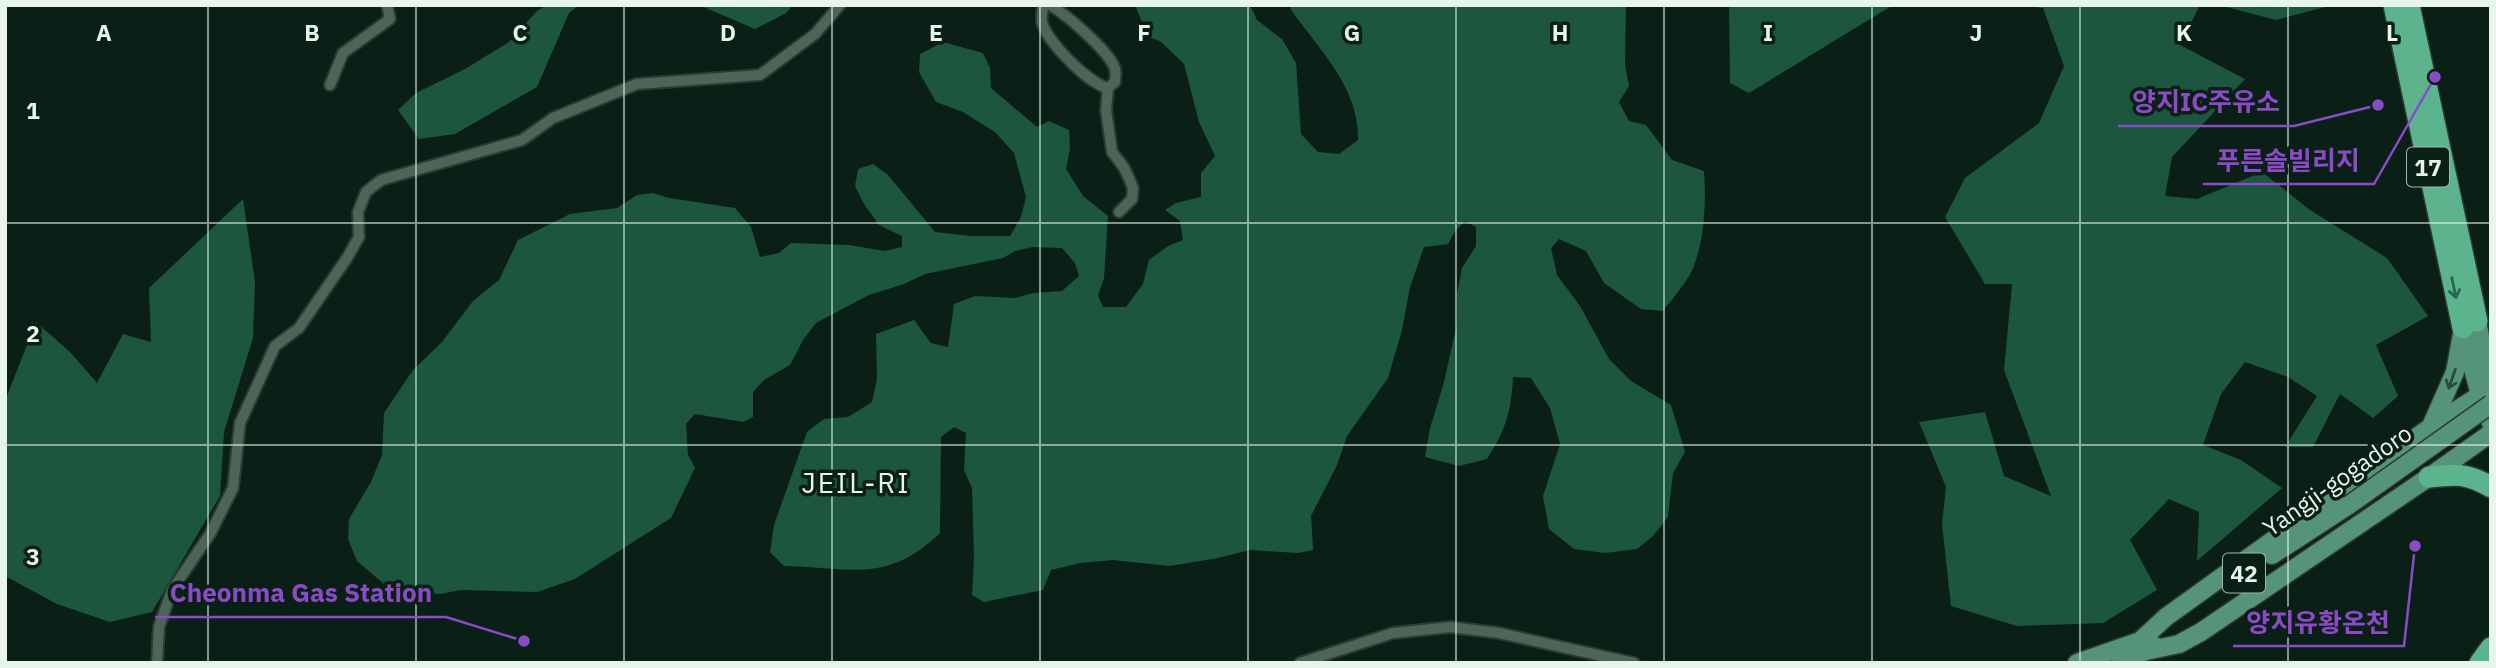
<svg xmlns="http://www.w3.org/2000/svg" width="2496" height="668" font-family="'IBM Plex Sans','Noto Sans KR',sans-serif">
	<rect width="100%" height="100%" fill="#0a2017"/>
	<!-- forest -->
	<path fill="#1c563e" d="M 547,5 L 579,5 L 569,13 L 537,87 L 455,134 L 419,139 L 398,110 L 416,93 L 465,69 L 509,42 L 537,11 Z
		M 699,5 L 793,5 L 786,13 L 755,29 Z
		M 1135,5 L 1250,5 L 1257,20 L 1282,39 L 1296,63 L 1301,134 L 1318,152 L 1339,154 L 1358,140 C 1360,89 1319,49 1291,10 L 1290,5 L 1626,5 L 1625,65 L 1629,86 L 1619,102 L 1629,121 L 1646,125 L 1672,160 L 1704,171 C 1706,200 1705,232 1696,260 C 1691,279 1674,296 1663,311 L 1641,309 L 1604,283 L 1586,251 L 1559,239 L 1551,248 L 1557,275 L 1580,306 L 1609,359 L 1631,381 L 1671,405 L 1685,452 L 1673,473 L 1668,517 L 1653,536 L 1637,549 L 1605,553 L 1574,549 L 1549,529 L 1543,496 L 1560,444 L 1550,408 L 1531,378 L 1513,377 C 1511,413 1506,429 1487,459 L 1459,466 L 1425,457 L 1430,428 L 1443,386 L 1457,324 L 1457,294 L 1462,268 L 1476,246 L 1476,227 L 1465,221 L 1455,231 L 1448,244 L 1424,247 L 1410,287 L 1402,330 L 1388,378 L 1347,436 L 1337,465 L 1311,516 L 1313,550 L 1298,553 L 1250,550 L 1218,558 L 1170,566 L 1113,560 L 1080,563 L 1051,570 L 1043,590 L 984,602 L 972,595 L 974,557 L 972,488 L 964,470 L 966,433 L 954,427 L 941,437 L 940,533 C 886,585 850,567 784,566 L 770,552 L 774,525 L 807,432 L 824,419 L 848,417 L 872,402 L 877,379 L 876,334 L 914,320 L 931,343 L 948,347 L 954,304 L 975,296 L 1015,298 L 1033,293 L 1062,291 L 1079,276 L 1075,263 L 1062,248 L 1033,247 L 1015,251 L 1003,258 L 925,274 L 904,284 L 869,295 L 816,323 L 803,340 L 790,365 L 764,380 L 753,392 L 753,417 L 743,422 L 695,414 L 686,424 L 688,455 L 695,468 L 671,518 L 575,579 L 537,592 L 461,590 L 440,594 L 403,592 L 384,584 L 357,561 L 348,539 L 349,519 L 371,482 L 382,455 L 384,413 L 413,370 L 442,342 L 473,301 L 499,280 L 518,240 L 570,214 L 617,208 L 637,195 L 653,193 L 669,198 L 735,208 L 751,227 L 760,257 L 779,253 L 791,243 L 849,245 L 885,251 L 902,247 L 902,236 L 879,225 L 864,204 L 855,186 L 858,169 L 873,164 L 888,175 L 935,232 L 971,236 L 1010,236 L 1021,217 L 1026,197 L 1014,153 L 995,132 L 963,112 L 936,102 L 919,72 L 920,54 L 943,42 L 983,53 L 990,68 L 991,88 L 1037,127 L 1049,121 L 1069,130 L 1070,148 L 1066,169 L 1083,196 L 1108,216 L 1104,278 L 1098,296 L 1103,307 L 1126,307 L 1143,284 L 1149,260 L 1168,246 L 1183,240 L 1180,221 L 1165,210 L 1176,203 L 1201,197 L 1201,173 L 1215,156 L 1199,122 L 1184,64 L 1160,41 L 1148,37 Z
		M 1729,5 L 1893,5 L 1749,93 L 1730,83 Z
		M 2021,5 L 2200,5 L 2180,45 L 2245,79 L 2172,157 L 2165,196 L 2197,199 L 2262,172 L 2310,210 L 2387,258 L 2428,316 L 2376,345 L 2398,396 L 2373,418 L 2340,394 L 2313,447 L 2285,447 L 2317,396 L 2288,377 L 2245,362 L 2221,394 L 2203,445 L 2241,460 L 2282,488 L 2197,561 L 2199,512 L 2169,499 L 2130,540 L 2157,590 L 2103,623 L 2017,626 L 1951,606 L 1942,524 L 1946,487 L 1919,422 L 1985,412 L 2004,476 L 2051,496 L 2004,370 L 2012,284 L 1985,284 L 1945,217 L 1965,178 L 2039,123 L 2064,66 L 2043,8 Z
		M 2219,5 L 2333,5 L 2276,20 Z
		M 243,199 L 255,282 L 253,338 L 224,432 L 220,496 L 152,612 L 110,622 L 57,604 L 5,576 L 5,401 L 36,322 L 70,352 L 97,383 L 123,334 L 151,342 L 149,288 Z"/>
	<g fill="none" stroke-linecap="round" stroke-linejoin="round">
		<!-- street casing -->
		<g stroke="#2e3932" stroke-width="14">
			<path id="street" d="M 1043,5 C 1043,10 1041,17 1042,22 C 1046,41 1089,84 1108,88 L 1115,82 C 1115,76 1117,71 1114,66 C 1105,48 1067,15 1050,5
				M 330,85 L 343,53 L 390,19 L 387,5
				M 1108,88 L 1106,110 L 1112,152 L 1123,166 L 1129,178 L 1133,188 L 1132,199 L 1119,212
				M 157,663 L 159,627 L 172,590 L 210,534 L 233,488 L 240,423 L 275,346 L 299,328 L 347,258 L 359,237 L 358,212 L 366,192 L 381,180 L 522,140 L 553,118 L 637,84 L 760,75 L 815,34 L 840,5
				M 1300,663 L 1393,633 L 1450,627 L 1499,633 L 1634,663"/>
		</g>
		<!-- primary casing -->
		<g stroke="#2e3932" stroke-width="21">
			<path id="primary" d="M 2477,321 L 2491,390
				M 2464,335 L 2480,395 L 2491,423
				M 2432,424 L 2455,372 L 2463,328
				M 2272,555 L 2349,505
				M 2140,641 L 2166,617 L 2432,426 L 2491,388
				M 2146,651 L 2179,644 L 2201,632 L 2429,477 L 2491,433
				M 2077,663 L 2140,641 L 2149,635
				M 2121,663 L 2155,646"/>
		</g>
		<!-- highway casing -->
		<g stroke="#2e3932" stroke-width="24">
			<path id="highway" d="M 2394,5 L 2463,328
				M 2409,5 L 2477,321
				M 2429,477 C 2456,474 2467,473 2491,487
				M 2480,663 L 2491,648"/>
		</g>
		<!-- street -->
		<use href="#street" stroke="#4d6559" stroke-width="10"/>
		<!-- primary -->
		<use href="#primary" stroke="#559478" stroke-width="18"/>
		<!-- highway -->
		<use href="#highway" stroke="#5bb48d" stroke-width="21"/>
		<!-- primary-bridge casing -->
		<g stroke="#2e3932" stroke-width="21" stroke-linecap="butt">
			<path id="primary-bridge" d="M 2349,505 L 2491,404"/>
		</g>
		<!-- primary-bridge -->
		<use href="#primary-bridge" stroke="#559478" stroke-width="18"/>
	</g>
	<!-- one-way arrows -->
	<defs><path id="oneway-shaft" d="M-6 0H5M1.5-3L5.5 0L1.5 3" fill="none" stroke-width="1.6" stroke-linecap="round" stroke-linejoin="round" transform="scale(1.75)"/></defs>
	<use stroke="#2e634c" href="#oneway-shaft" transform="translate(2454 288) rotate(78)"/>
	<use stroke="#284e3e" href="#oneway-shaft" transform="translate(2452 379) rotate(109)"/>
	<!-- grid -->
	<path fill="none" stroke="#e7f5ed" stroke-width="2" stroke-opacity="0.55" d="M 208,5 L 208,663M 416,5 L 416,663M 624,5 L 624,663M 832,5 L 832,663M 1040,5 L 1040,663M 1248,5 L 1248,663M 1456,5 L 1456,663M 1664,5 L 1664,663M 1872,5 L 1872,663M 2080,5 L 2080,663M 2288,5 L 2288,663M 5,223 L 2491,223M 5,445 L 2491,445"/>
	<g text-anchor="middle" dominant-baseline="central" stroke-width="7" stroke-linejoin="round" paint-order="stroke">
		<!-- shield labels -->
		<g fill="#0a2017" stroke="#a5b5ad" stroke-width="2">
			<rect x="2407" y="147.5" width="42" height="39" rx="5"/>
			<rect x="2223" y="553.5" width="42" height="39" rx="5"/>
		</g>
		<g font-size="23" font-weight="bold" fill="#e7f5ed">
			<text x="2428" y="167">17</text>
			<text x="2244" y="573">42</text>
		</g>
		<!-- street labels -->
		<g font-size="24" fill="#e7f5ed" stroke="#0a2017">
			<text transform="translate(2337 480) rotate(-35)">Yangji-gogadoro</text>
		</g>
		<!-- quarter labels -->
		<g font-size="28" letter-spacing="2" fill="#e7f5ed" stroke="#0a2017">
			<text x="856" y="482">JEIL-RI</text>
		</g>
	</g>
	<g font-size="23" text-anchor="middle" font-weight="bold" fill="#e7f5ed" stroke="#0a2017" stroke-width="7" stroke-linejoin="round" paint-order="stroke">
		<text x="104" y="41">A</text>
		<text x="312" y="41">B</text>
		<text x="520" y="41">C</text>
		<text x="728" y="41">D</text>
		<text x="936" y="41">E</text>
		<text x="1144" y="41">F</text>
		<text x="1352" y="41">G</text>
		<text x="1560" y="41">H</text>
		<text x="1768" y="41">I</text>
		<text x="1976" y="41">J</text>
		<text x="2184" y="41">K</text>
		<text x="2392" y="41">L</text>
		<text x="33" y="119">1</text>
		<text x="33" y="342">2</text>
		<text x="33" y="565">3</text>
	</g>
	<!-- callouts -->
	<path fill="none" stroke="#8b4ac6" stroke-width="2.5" d="M2378 105L2294 126H2118M2435 77L2374 184H2203M524 641L446 617H155M2415 546L2404 646H2233"/>
	<g fill="#8b4ac6" stroke="#0a2017" stroke-width="2.5">
		<circle cx="2378" cy="105" r="7"/>
		<circle cx="2435" cy="77" r="7"/>
		<circle cx="524" cy="641" r="7"/>
		<circle cx="2415" cy="546" r="7"/>
	</g>
	<g font-size="26" text-anchor="middle" font-weight="bold" fill="#8b4ac6" stroke="#0a2017" stroke-width="7" stroke-linejoin="round" paint-order="stroke">
		<text x="2206" y="111">양지IC주유소</text>
		<text x="2288" y="170">푸른솔빌리지</text>
		<text x="301" y="602">Cheonma Gas Station</text>
		<text x="2318" y="632">양지유황온천</text>
	</g>
	<!-- border -->
	<rect width="2496" height="668" fill="none" stroke="#e7f5ed" stroke-width="14"/>
</svg>
